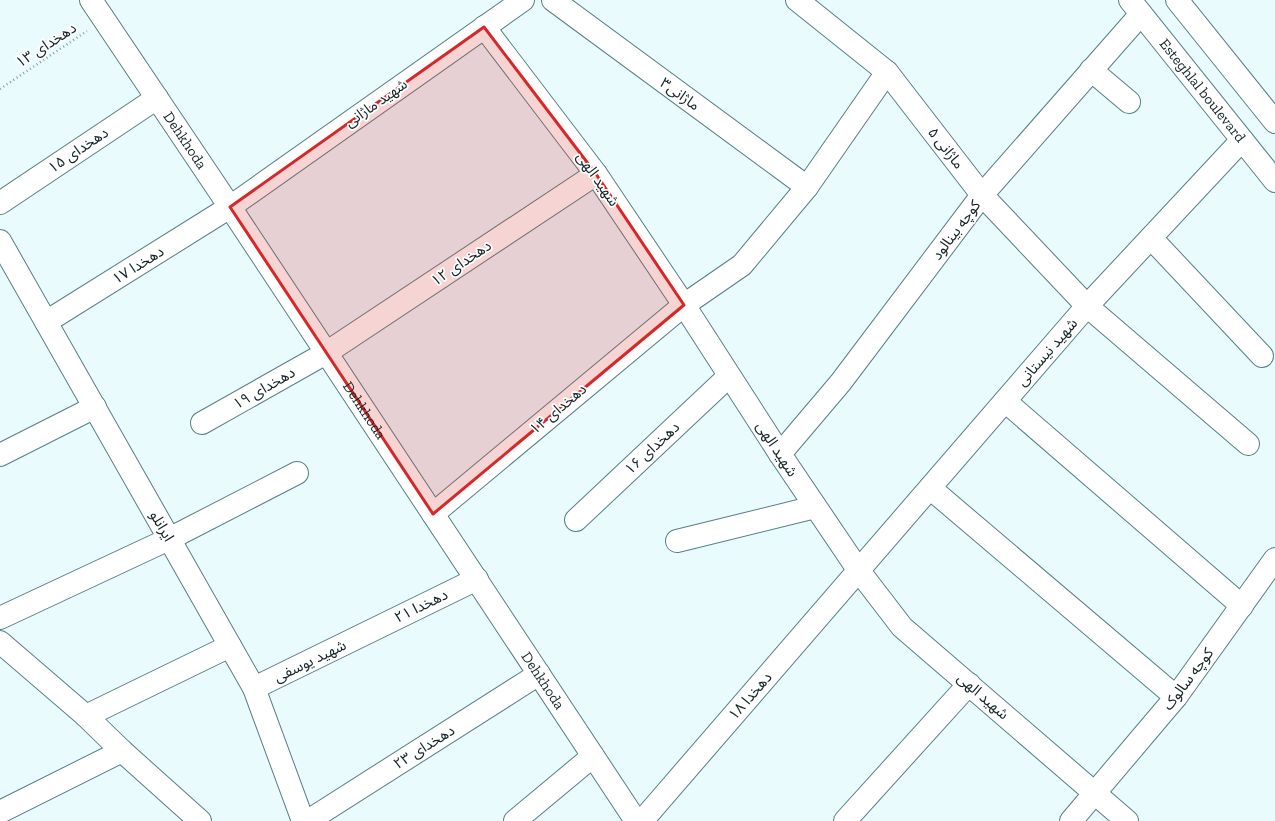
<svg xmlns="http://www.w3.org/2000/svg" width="1275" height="821" font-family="'Zilla Slab','Noto Sans Arabic',serif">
	<rect width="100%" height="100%" fill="#eafbfe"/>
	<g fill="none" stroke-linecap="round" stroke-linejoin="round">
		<!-- minor casing -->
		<g stroke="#567f85" stroke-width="24">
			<g id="minor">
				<path id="s1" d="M 91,0 L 230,207 L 636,821"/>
				<path d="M 553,0 L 807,187"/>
				<path d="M 797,0 L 887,72 L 982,195 L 1087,306 L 1248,444"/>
				<path d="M 484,27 L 596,174 L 684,305 L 780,454 L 859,571 L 902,627 L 1127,821"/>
				<path d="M 1091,70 L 1129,102"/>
				<path d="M 0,203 L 157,98"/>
				<path d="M 1151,238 L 1262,356"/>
				<path d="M 0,241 L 254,688 L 303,821"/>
				<path d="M 46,322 L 230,207 L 523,0"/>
				<path d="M 1005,401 L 1242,606"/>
				<path d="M 202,423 L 326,353 L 596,174"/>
				<path d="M 780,454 L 841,382 L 982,195 L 1141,14"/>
				<path d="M 0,455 L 95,407"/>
				<path d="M 930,488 L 1176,697"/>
				<path d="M 433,514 L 684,305 L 742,265 L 807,187 L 887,72"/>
				<path d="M 576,520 L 729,376"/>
				<path d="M 677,541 L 815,507"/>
				<path d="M 0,618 L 169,539 L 297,473"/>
				<path d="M 0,642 L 86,716 L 122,751 L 200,821"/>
				<path d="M 254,688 L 477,579"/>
				<path d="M 86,716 L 230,646"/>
				<path d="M 0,812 L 122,751"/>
				<path d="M 308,821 L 539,674"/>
				<path d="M 515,821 L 593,756"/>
				<path d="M 642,821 L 1087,306 L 1242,140"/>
				<path d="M 845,821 L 969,684"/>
				<path d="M 1071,821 L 1176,697 L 1275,559"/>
			</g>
		</g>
		<!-- major casing -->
		<g stroke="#567f85" stroke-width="24">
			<g id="major">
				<path id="s2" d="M 1130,0 L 1275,181"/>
				<path d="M 1177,0 L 1275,122"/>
			</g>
		</g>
		<!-- path -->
		<path stroke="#8b9c9f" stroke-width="2.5" stroke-dasharray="1 3" stroke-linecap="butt" d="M 0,89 L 87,31"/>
		<!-- minor -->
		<use href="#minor" stroke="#fff" stroke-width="22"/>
		<!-- major -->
		<use href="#major" stroke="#fff" stroke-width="22"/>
	</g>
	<!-- marked area -->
	<path fill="#d62828" fill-opacity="0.2" stroke="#d62828" stroke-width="3" stroke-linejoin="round" d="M 484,27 L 596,174 L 684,305 L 433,514 L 230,207 Z"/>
	<g text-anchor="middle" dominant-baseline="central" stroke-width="3.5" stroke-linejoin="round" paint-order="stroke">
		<!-- street labels -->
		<g font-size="15" fill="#132426" stroke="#fff">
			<text transform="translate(46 45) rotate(-33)">دهخدای ۱۳</text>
			<text stroke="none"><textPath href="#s2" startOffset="116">Esteghlal boulevard</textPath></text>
			<text transform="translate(680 94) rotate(36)">ماژانی۳</text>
			<text transform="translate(376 103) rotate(-35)">شهید ماژانی</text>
			<text stroke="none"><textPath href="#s1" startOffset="169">Dehkhoda</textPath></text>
			<text transform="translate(946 148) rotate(52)">۵ ماژانی</text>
			<text transform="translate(78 150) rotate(-34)">دهخدای ۱۵</text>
			<text transform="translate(598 179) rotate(55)">شهید الهی</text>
			<text transform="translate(956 230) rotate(-53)">کوچه بینالود</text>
			<text transform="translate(461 263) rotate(-34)">دهخدای ۱۲</text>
			<text transform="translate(138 265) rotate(-32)">دهخدا ۱۷</text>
			<text transform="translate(1047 352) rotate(-49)">شهید نیستانی</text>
			<text transform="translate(264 388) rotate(-30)">دهخدای ۱۹</text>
			<text transform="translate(558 409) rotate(-40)">دهخدای ۱۴</text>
			<text stroke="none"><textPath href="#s1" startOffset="493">Dehkhoda</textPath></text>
			<text transform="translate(652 448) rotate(-43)">دهخدای ۱۶</text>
			<text transform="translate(777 449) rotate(57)">شهید الهی</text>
			<text transform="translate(162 526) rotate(60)">ایرانلو</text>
			<text transform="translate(421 606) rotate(-26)">دهخدا ۲۱</text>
			<text transform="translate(310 661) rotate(-26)">شهید یوسفی</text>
			<text transform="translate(1188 679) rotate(-53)">کوچه سالوک</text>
			<text stroke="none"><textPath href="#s1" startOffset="817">Dehkhoda</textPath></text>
			<text transform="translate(750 696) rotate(-49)">دهخدا ۱۸</text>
			<text transform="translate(983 696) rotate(41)">شهید الهی</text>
			<text transform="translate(424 747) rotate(-32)">دهخدای ۲۳</text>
		</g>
	</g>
</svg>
